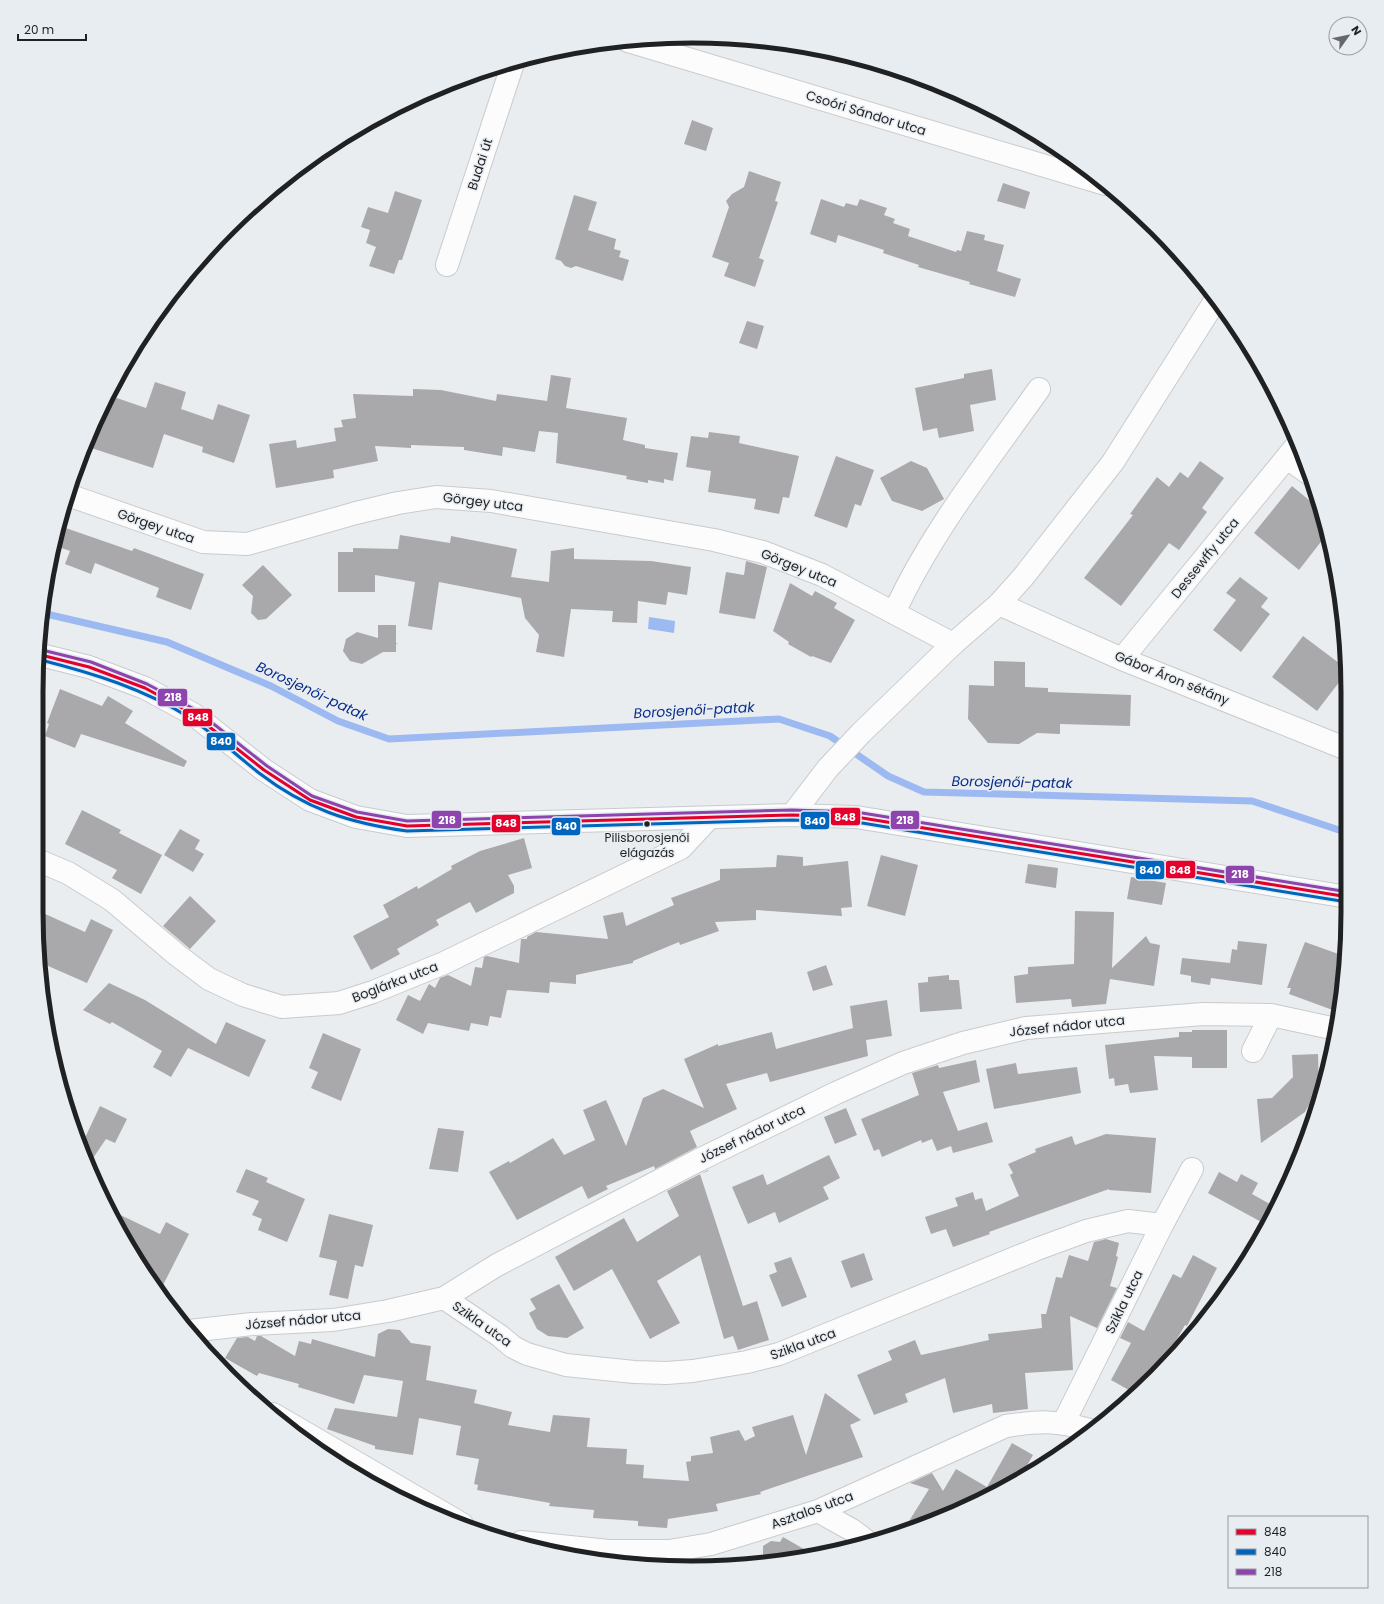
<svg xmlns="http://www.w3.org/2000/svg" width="1384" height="1604" font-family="Poppins,sans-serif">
	<rect width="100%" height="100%" fill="#eaedf0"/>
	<!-- water -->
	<path fill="#9cb9f2" d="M 649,617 L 675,621 L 674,633 L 648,629 Z"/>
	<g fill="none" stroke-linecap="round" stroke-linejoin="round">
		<!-- stream -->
		<path stroke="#9cb9f2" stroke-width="7" d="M 42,613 L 167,642 L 271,686 L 338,721 L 389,739 L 779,719 L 830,736 L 888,776 L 924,792 L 1252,801 L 1348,833"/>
	</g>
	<!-- building -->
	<path fill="#a9a9ab" d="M 692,120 L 713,128 L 706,151 L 684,144 Z
		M 749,171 L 781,182 L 775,201 L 778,202 L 759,258 L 764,260 L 755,287 L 724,276 L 729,263 L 712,257 L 729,207 L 726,201 L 732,194 L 744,187 Z
		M 1003,183 L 1030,192 L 1025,209 L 997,201 Z
		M 395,191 L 422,200 L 402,260 L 399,260 L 394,274 L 369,266 L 376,247 L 366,243 L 370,230 L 361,227 L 368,207 L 388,213 Z
		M 574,195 L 597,202 L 588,230 L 616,239 L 614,249 L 621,251 L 619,257 L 629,260 L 623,281 L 576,266 L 571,268 L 565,266 L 561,261 L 555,259 Z
		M 821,199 L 844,207 L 846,203 L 857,206 L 860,199 L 887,208 L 884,215 L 895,219 L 893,223 L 910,229 L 908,236 L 956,252 L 957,250 L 961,251 L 967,231 L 985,235 L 984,240 L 1004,245 L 997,271 L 1021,279 L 1015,297 L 969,284 L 970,282 L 918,267 L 919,265 L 883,253 L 884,250 L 838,235 L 836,243 L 810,234 Z
		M 747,321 L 764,326 L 757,349 L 739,343 Z
		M 992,369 L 996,400 L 970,405 L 974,431 L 939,438 L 937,428 L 923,431 L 915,388 L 964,378 L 964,374 Z
		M 551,375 L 571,378 L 566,408 L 627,418 L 623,440 L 645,445 L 645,448 L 678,453 L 673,481 L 664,479 L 664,483 L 648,480 L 648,483 L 626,479 L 627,476 L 556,463 L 558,433 L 539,431 L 535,452 L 503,447 L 502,456 L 464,450 L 464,447 L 411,445 L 411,448 L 375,446 L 378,461 L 333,470 L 334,478 L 276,488 L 269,444 L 296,440 L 297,448 L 336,441 L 334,428 L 343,427 L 341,420 L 356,418 L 353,394 L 413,396 L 413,389 L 441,390 L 496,401 L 497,394 L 547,401 Z
		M 155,382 L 186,392 L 181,409 L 213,420 L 218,404 L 250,415 L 234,463 L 202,452 L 203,447 L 164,434 L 153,468 L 85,446 L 108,395 L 146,408 Z
		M 709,432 L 740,436 L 739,443 L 799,456 L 789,498 L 783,497 L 779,514 L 754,509 L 756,499 L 708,492 L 711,471 L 686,467 L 691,436 L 708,438 Z
		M 836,456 L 874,470 L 861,506 L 855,504 L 847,528 L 814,516 Z
		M 911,461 L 927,468 L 944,499 L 922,511 L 892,501 L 880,478 Z
		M 1200,461 L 1224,478 L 1202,508 L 1207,512 L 1179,550 L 1169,543 L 1121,606 L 1084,578 L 1133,515 L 1130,514 L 1157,477 L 1169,487 L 1180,472 L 1188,478 Z
		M 1292,486 L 1321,510 L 1327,534 L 1299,570 L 1254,533 Z
		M 60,526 L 132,551 L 134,548 L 204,574 L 191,610 L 156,597 L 159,588 L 95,563 L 91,574 L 65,564 L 70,551 L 56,546 Z
		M 400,535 L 450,543 L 451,536 L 517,549 L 511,577 L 549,582 L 551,551 L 574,548 L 574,559 L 651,561 L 691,567 L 687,595 L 668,592 L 666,605 L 638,601 L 637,623 L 612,622 L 613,611 L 571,609 L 564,657 L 536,652 L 539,635 L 525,618 L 521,598 L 439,582 L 432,630 L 408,626 L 415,582 L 375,575 L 375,592 L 338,592 L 338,552 L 353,552 L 353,548 L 398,549 Z
		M 746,561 L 767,567 L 755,619 L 719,613 L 726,572 L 744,575 Z
		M 263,565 L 292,595 L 266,619 L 258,620 L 251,613 L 253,596 L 242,585 Z
		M 1240,577 L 1268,598 L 1261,607 L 1270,614 L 1241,652 L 1213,630 L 1236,600 L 1226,593 Z
		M 790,583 L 812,596 L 815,591 L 837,603 L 834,608 L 855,620 L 831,663 L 812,656 L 811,657 L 788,644 L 789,642 L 773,631 Z
		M 378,625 L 396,625 L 396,643 L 398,643 L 396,644 L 396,652 L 383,652 L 362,664 L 350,661 L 343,651 L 346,639 L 357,632 L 378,638 Z
		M 1303,636 L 1347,669 L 1347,672 L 1317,711 L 1272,677 Z
		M 994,661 L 1025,662 L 1025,687 L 1048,688 L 1048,692 L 1131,695 L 1130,726 L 1060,724 L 1060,734 L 1037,733 L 1019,744 L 988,743 L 968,719 L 969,685 L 994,686 Z
		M 60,689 L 102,706 L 108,696 L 133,711 L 125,723 L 187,761 L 184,767 L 81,734 L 75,748 L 45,736 L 49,724 L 47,723 Z
		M 82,810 L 121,830 L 119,833 L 162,855 L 141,894 L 112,878 L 117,870 L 65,844 Z
		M 180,829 L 200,840 L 195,849 L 204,854 L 193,872 L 164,855 Z
		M 524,838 L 532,868 L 508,875 L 514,886 L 514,893 L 476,913 L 470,902 L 436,920 L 439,925 L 397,949 L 400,954 L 371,970 L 353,936 L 389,917 L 383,905 L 417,886 L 418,889 L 452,869 L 451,866 L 480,851 Z
		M 777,855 L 803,857 L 803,866 L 848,861 L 852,907 L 841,908 L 842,916 L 756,910 L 756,920 L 715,922 L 719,931 L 680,945 L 679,942 L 633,961 L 633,963 L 576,975 L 576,984 L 550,982 L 549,993 L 507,990 L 501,1018 L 490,1016 L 488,1026 L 471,1023 L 469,1031 L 428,1023 L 423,1034 L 396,1020 L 408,995 L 420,1001 L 429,984 L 435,988 L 440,978 L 448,975 L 471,986 L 475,967 L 482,968 L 484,957 L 487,956 L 519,963 L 521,939 L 527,939 L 527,937 L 536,932 L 608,939 L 603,916 L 623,912 L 626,926 L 674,905 L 671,898 L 720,880 L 720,869 L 776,867 Z
		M 881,855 L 918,865 L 905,916 L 867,906 Z
		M 1028,864 L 1058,868 L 1056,888 L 1025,883 Z
		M 1131,877 L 1166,883 L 1162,905 L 1127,899 Z
		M 190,896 L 216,921 L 190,949 L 163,926 Z
		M 1075,911 L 1114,912 L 1112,968 L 1146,936 L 1150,943 L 1160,945 L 1154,986 L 1110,979 L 1106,1004 L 1072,1007 L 1071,999 L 1016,1003 L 1014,976 L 1028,974 L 1028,967 L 1074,964 Z
		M 43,913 L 85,932 L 91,919 L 113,930 L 87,983 L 39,962 L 37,926 Z
		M 1238,941 L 1267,944 L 1262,985 L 1211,978 L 1210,985 L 1191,982 L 1191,976 L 1180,974 L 1182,958 L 1230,963 L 1232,949 L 1237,950 Z
		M 1305,942 L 1344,956 L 1338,1012 L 1289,994 L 1291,988 L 1287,988 Z
		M 826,965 L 833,985 L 813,991 L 807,972 Z
		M 949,975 L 949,980 L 959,980 L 962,1009 L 920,1012 L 918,983 L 928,982 L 928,977 Z
		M 109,983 L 145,1000 L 216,1044 L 226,1022 L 266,1040 L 249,1077 L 188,1048 L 171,1077 L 153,1067 L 162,1051 L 112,1022 L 110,1024 L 83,1010 Z
		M 887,1000 L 892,1036 L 866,1040 L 868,1056 L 770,1082 L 767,1073 L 726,1084 L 737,1109 L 690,1131 L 697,1147 L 655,1169 L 654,1166 L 606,1186 L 608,1189 L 588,1199 L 582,1186 L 517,1220 L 489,1172 L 509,1161 L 510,1163 L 553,1138 L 564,1155 L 595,1140 L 583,1110 L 606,1100 L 626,1146 L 643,1098 L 663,1089 L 704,1108 L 684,1059 L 718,1044 L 718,1046 L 772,1032 L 776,1049 L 853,1028 L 850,1006 Z
		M 1192,1030 L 1227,1030 L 1227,1068 L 1192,1068 L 1192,1057 L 1154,1056 L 1158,1090 L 1130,1093 L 1128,1084 L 1115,1086 L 1114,1078 L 1109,1079 L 1105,1045 L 1179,1037 L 1179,1032 L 1192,1032 Z
		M 323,1033 L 361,1049 L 341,1101 L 311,1088 L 318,1072 L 309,1068 Z
		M 1318,1054 L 1319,1086 L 1305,1112 L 1261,1143 L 1257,1099 L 1272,1098 L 1293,1077 L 1292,1055 Z
		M 976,1060 L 980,1082 L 943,1092 L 958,1131 L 987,1122 L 993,1142 L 953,1153 L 951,1146 L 937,1151 L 932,1139 L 922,1143 L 921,1140 L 882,1157 L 879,1149 L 874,1151 L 861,1119 L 919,1095 L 912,1073 L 938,1065 L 939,1068 Z
		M 1016,1063 L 1018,1074 L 1077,1067 L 1081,1093 L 994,1109 L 986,1069 Z
		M 100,1106 L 127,1119 L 115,1143 L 106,1139 L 89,1164 L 82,1144 Z
		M 846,1108 L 857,1135 L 835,1144 L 824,1117 Z
		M 438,1128 L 464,1131 L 458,1172 L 429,1169 Z
		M 1106,1134 L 1156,1138 L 1151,1193 L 1109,1190 L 1109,1189 L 989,1232 L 990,1234 L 953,1247 L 946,1229 L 931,1234 L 925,1217 L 958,1206 L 955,1198 L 973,1192 L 975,1200 L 982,1198 L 986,1211 L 1019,1196 L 1010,1175 L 1013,1173 L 1008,1164 L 1036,1152 L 1035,1149 L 1072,1136 L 1075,1145 Z
		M 829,1155 L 840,1178 L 823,1187 L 829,1199 L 779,1223 L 775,1212 L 748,1224 L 732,1187 L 763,1174 L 767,1185 Z
		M 246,1169 L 268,1178 L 266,1182 L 305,1199 L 287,1242 L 258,1230 L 262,1219 L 252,1215 L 259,1201 L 236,1192 Z
		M 708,1170 L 708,1171 L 700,1174 L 743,1306 L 757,1301 L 769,1340 L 738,1350 L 733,1336 L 724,1339 L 700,1255 L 657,1281 L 680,1323 L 650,1339 L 612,1269 L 574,1291 L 555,1257 L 624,1218 L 637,1242 L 679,1216 L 667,1191 Z
		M 1219,1172 L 1237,1182 L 1241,1174 L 1258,1183 L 1252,1194 L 1275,1207 L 1265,1224 L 1208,1193 Z
		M 108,1209 L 160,1234 L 166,1222 L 189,1234 L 159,1293 L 146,1276 Z
		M 329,1214 L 373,1225 L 363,1267 L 355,1265 L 348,1299 L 329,1295 L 337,1261 L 319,1257 Z
		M 1106,1239 L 1119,1243 L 1116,1256 L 1118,1257 L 1110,1286 L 1117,1288 L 1097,1328 L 1070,1316 L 1073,1370 L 1025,1373 L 1028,1409 L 993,1413 L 992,1404 L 953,1413 L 945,1378 L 905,1394 L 908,1402 L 874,1415 L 857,1375 L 892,1360 L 888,1351 L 915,1340 L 921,1355 L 989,1340 L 988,1334 L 1042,1328 L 1041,1314 L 1046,1314 L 1056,1277 L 1062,1278 L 1069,1255 L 1088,1261 L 1094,1242 Z
		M 864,1253 L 873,1280 L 851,1288 L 841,1261 Z
		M 1193,1255 L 1217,1268 L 1187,1326 L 1185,1325 L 1173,1346 L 1168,1359 L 1170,1360 L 1136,1394 L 1111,1380 L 1131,1343 L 1120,1338 L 1128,1322 L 1144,1331 L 1173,1274 L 1181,1278 Z
		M 791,1257 L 807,1297 L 782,1307 L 769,1275 L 777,1272 L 774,1263 Z
		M 559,1284 L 584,1328 L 567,1338 L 548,1336 L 537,1329 L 529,1313 L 536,1309 L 530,1299 Z
		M 388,1329 L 400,1330 L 411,1343 L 431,1346 L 426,1380 L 477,1390 L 474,1403 L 512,1412 L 508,1425 L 550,1432 L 553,1415 L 590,1418 L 587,1447 L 627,1449 L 626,1464 L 644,1465 L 643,1478 L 689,1481 L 686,1462 L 691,1461 L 691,1456 L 713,1453 L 710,1437 L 739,1430 L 745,1441 L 755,1436 L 752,1427 L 793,1415 L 806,1455 L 825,1393 L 861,1420 L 850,1425 L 863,1457 L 760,1492 L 761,1494 L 716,1504 L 718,1511 L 668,1519 L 667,1528 L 638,1526 L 638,1521 L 593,1518 L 594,1510 L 549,1506 L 550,1503 L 477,1490 L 478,1485 L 474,1484 L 479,1459 L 456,1455 L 461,1426 L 419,1418 L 413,1455 L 375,1449 L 375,1446 L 327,1429 L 335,1408 L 397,1417 L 403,1381 L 364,1375 L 354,1404 L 298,1387 L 299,1384 L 259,1373 L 257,1376 L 225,1358 L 237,1338 L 248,1337 L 255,1341 L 257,1336 L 261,1336 L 295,1356 L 299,1341 L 311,1344 L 312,1339 L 375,1357 L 378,1334 Z
		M 1012,1443 L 1033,1455 L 1019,1480 L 901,1534 L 929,1489 L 910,1483 L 932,1473 L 943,1491 L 956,1469 L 987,1487 Z
		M 783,1537 L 816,1556 L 768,1562 L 763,1555 L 763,1546 L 771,1541 L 780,1542 Z"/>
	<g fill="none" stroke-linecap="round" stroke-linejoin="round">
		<!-- street casing -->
		<g stroke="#c8cbcc" stroke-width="24">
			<path id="street" d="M 628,41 L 1105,184
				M 447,265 L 513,63
				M 1287,458 L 1311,475
				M 68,495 L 203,542 L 247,544 L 356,513 L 398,503 L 436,497 L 491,501 L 714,540 L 763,552 L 822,575 L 953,644
				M 999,604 L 1122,659 L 1347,749
				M 894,613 C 931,532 988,461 1039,389
				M 1122,659 L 1297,445
				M 37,860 L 68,873 L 112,900 L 177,955 L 209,979 L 243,995 L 282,1007 L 339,1003 L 373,992 L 444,963 L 681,848 L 709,818
				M 1253,1051 L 1271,1015
				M 444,1298 L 500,1336 L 513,1347 L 527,1354 L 566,1365 L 634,1372 L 666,1373 L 693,1371 L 747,1362 L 779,1354 L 1037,1249 L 1086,1231 L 1128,1221 L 1162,1225
				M 189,1331 L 252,1324 L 333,1320 L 388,1311 L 444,1298 L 497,1265 L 699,1160 L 836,1093 L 903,1063 L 963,1043 L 1026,1028 L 1203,1014 L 1271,1015 L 1336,1029
				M 273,1414 L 462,1524
				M 1064,1422 L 1162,1225 L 1192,1169
				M 818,1511 L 852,1530 L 868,1542
				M 521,1542 L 609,1551 L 669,1551 L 711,1544 L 818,1511 L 1006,1426 C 1041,1421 1055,1420 1090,1430"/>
		</g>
		<!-- secondary casing -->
		<g stroke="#c8cbcc" stroke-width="24">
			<path id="secondary" d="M 41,655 L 89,667 L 145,688 L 193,714 L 264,770 L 310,800 L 356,817 L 407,826 L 792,815 L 856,817 L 1348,897
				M 792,815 L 828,768 L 861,733 L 953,644 L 999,604 L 1024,576 L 1113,462 L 1215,301"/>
		</g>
		<!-- street -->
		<use href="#street" stroke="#fcfcfd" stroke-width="22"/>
		<!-- secondary -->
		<use href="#secondary" stroke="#fcfcfd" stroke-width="22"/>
		<!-- bus-1 casing -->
		<g stroke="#e8edf2" stroke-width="6">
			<path id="bus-1" d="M 41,655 L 89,667 L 145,688 L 193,714 L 264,770 L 310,800 L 356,817 L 407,826 L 792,815 L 856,817 L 1348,897"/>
		</g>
		<!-- bus-2 casing -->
		<g stroke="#e8edf2" stroke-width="6">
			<path id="bus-2" d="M 41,660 C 92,673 145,689 190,718 C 214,734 236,755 259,773 C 306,809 349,823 407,831 L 792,820 L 856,822 L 1347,902"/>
		</g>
		<!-- bus-3 casing -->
		<g stroke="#e8edf2" stroke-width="6">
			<path id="bus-3" d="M 42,650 L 91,662 L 147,684 L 196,710 L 267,766 L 312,796 L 357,812 L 407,821 L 792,810 L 856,812 L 1348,892"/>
		</g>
		<!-- bus-1 -->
		<use href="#bus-1" stroke="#e4002b" stroke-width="3"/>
		<!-- bus-2 -->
		<use href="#bus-2" stroke="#0065bd" stroke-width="3"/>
		<!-- bus-3 -->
		<use href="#bus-3" stroke="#8e44ad" stroke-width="3"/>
	</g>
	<!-- markers -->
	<circle fill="#1f2122" stroke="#e8edf2" stroke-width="1.5" cx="647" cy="824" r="3.5"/>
	<g text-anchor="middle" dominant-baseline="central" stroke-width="3" stroke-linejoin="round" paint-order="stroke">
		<!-- bus labels -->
		<g font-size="12" fill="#1f2122" stroke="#e8edf2">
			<text x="647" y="837">Pilisborosjenői<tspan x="647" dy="15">elágazás</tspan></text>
		</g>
		<!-- street labels -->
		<g font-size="13" fill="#1f2122" stroke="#e8edf2">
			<text transform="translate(866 113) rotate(17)">Csoóri Sándor utca</text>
			<text transform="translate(480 164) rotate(-72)">Budai út</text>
			<text transform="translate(483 502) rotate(7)">Görgey utca</text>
			<text transform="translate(156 526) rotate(19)">Görgey utca</text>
			<text transform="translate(1205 558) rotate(-51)">Dessewffy utca</text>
			<text transform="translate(799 568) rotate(22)">Görgey utca</text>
			<text transform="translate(1172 678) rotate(22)">Gábor Áron sétány</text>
			<text transform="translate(395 982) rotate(-21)">Boglárka utca</text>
			<text transform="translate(1067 1026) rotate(-6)">József nádor utca</text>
			<text transform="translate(752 1134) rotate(-26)">József nádor utca</text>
			<text transform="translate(1124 1302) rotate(-64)">Szikla utca</text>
			<text transform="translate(303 1320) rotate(-5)">József nádor utca</text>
			<text transform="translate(482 1324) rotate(35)">Szikla utca</text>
			<text transform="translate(803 1344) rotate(-20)">Szikla utca</text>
			<text transform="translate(812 1510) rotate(-20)">Asztalos utca</text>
		</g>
		<!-- water labels -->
		<g font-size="14" font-style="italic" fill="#0a2d88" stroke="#e8edf2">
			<text transform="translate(312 691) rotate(25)">Borosjenői-patak</text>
			<text transform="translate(694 710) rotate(-3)">Borosjenői-patak</text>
			<text transform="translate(1012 782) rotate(1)">Borosjenői-patak</text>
		</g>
	</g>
	<!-- crop -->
	<path d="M0 0H1384V1604H0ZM692 43H692A649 649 0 0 1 1341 692V912A649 649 0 0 1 692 1561H692A649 649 0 0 1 43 912V692A649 649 0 0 1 692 43Z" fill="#e8edf2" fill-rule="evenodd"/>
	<path fill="none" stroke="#1f2122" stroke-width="5" d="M692 43H692A649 649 0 0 1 1341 692V912A649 649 0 0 1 692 1561H692A649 649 0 0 1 43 912V692A649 649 0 0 1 692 43Z"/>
	<g stroke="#e8edf2" stroke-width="1.5">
		<rect x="157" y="688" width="31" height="19" rx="4" fill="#8e44ad"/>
		<rect x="182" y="708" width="31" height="19" rx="4" fill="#e4002b"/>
		<rect x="206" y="732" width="30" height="19" rx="4" fill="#0065bd"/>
		<rect x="830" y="807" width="31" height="19" rx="4" fill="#e4002b"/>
		<rect x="431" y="810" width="31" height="19" rx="4" fill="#8e44ad"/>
		<rect x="890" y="810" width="30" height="20" rx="4" fill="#8e44ad"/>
		<rect x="800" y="811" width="30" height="19" rx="4" fill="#0065bd"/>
		<rect x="491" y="814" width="30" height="19" rx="4" fill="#e4002b"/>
		<rect x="551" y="817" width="30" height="19" rx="4" fill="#0065bd"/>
		<rect x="1165" y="860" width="31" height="19" rx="4" fill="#e4002b"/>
		<rect x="1135" y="860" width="30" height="20" rx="4" fill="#0065bd"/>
		<rect x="1225" y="865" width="30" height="19" rx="4" fill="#8e44ad"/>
	</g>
	<g font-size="11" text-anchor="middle" font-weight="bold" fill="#fff">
		<text x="173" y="701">218</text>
		<text x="198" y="721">848</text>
		<text x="221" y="745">840</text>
		<text x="845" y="821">848</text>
		<text x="447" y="824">218</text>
		<text x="905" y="824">218</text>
		<text x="815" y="825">840</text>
		<text x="506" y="827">848</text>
		<text x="566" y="830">840</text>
		<text x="1180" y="874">848</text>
		<text x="1150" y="874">840</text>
		<text x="1240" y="878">218</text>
	</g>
	<!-- legend -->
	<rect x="1228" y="1516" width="140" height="72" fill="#e8edf2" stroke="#989b9f"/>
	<rect x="1236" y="1529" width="20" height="6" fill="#e4002b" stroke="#989b9f"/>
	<text x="1264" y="1536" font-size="12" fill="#1f2122">848</text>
	<rect x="1236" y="1549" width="20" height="6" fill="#0065bd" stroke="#989b9f"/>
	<text x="1264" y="1556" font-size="12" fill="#1f2122">840</text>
	<rect x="1236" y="1569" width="20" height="6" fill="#8e44ad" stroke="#989b9f"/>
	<text x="1264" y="1576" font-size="12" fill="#1f2122">218</text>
	<!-- north arrow -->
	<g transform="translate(1348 36) rotate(57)"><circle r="19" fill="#e8edf2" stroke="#989b9f"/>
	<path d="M0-3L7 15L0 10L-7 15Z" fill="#66686a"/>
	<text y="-6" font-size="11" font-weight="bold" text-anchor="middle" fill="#1f2122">N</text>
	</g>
	<!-- scale -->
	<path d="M18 34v6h68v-6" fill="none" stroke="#1f2122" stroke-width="2"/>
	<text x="24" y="34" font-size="12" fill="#1f2122" stroke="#e8edf2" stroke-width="3" paint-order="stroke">20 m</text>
</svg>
